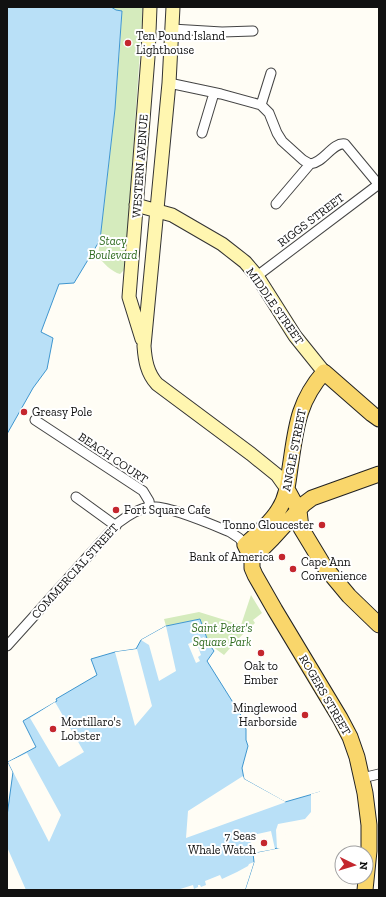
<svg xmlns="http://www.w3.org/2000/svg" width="386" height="897" font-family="'Zilla Slab',serif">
	<rect width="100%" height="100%" fill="#fffdf5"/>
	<!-- green -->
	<path fill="#d5ebbd" d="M 111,7 L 143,7 L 125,269 L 120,274 C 112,272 103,263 98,256 C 108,175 118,93 122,12 L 113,9 Z
		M 251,595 L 262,613 L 253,620 L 255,623 L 239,638 L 224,655 L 209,644 L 200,619 L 166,626 L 164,619 L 199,612 L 241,625 Z"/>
	<!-- water -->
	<path fill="#b9e0f7" stroke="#3f96cf" d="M 7,7 L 111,7 L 116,10 L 122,11 L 115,109 L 100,240 L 74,283 L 59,284 L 41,332 L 53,338 L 47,369 L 33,388 L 7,434 Z
		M 200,619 L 209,644 L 214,651 L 207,661 L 244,720 L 242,722 L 246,729 L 246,740 L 248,746 L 242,768 L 244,779 L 285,802 L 320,792 L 322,813 L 285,831 L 283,847 L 253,853 L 254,862 L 245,890 L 7,890 L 7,816 L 13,772 L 8,762 L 36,747 L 23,721 L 57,701 L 56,699 L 97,675 L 91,659 L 115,652 L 136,649 L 141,640 L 166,626 Z"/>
	<!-- pier -->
	<path fill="#fffdf5" d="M 166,626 L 176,671 L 159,681 L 149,645 L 141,640 Z
		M 204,637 L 206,640 L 197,644 L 201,655 L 198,657 L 200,661 L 196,663 L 188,644 Z
		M 137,649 L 152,706 L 135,726 L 115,652 Z
		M 55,702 L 84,752 L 59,767 L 30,718 Z
		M 27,753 L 61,815 L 49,842 L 8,762 Z
		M 243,776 L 244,779 L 286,802 L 186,838 L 188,811 Z
		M 322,791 L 324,813 L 323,821 L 319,825 L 286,833 L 285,848 L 281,849 L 277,848 L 276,830 L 278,824 L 305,819 L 311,812 L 311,794 Z
		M 271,831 L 275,849 L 253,853 L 249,836 Z
		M 7,847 L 26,890 L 7,890 Z
		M 254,862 L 245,890 L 177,890 L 193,885 L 194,889 L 198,887 L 198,885 L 200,885 L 201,887 L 206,885 L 205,881 L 220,875 L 222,879 L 237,872 L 248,866 L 249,864 Z"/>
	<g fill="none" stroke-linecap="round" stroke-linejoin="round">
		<!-- street casing -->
		<g stroke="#444" stroke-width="11">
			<path id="street" d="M 172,29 L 222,32 L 253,31
				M 169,83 L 221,94 L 261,105 L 269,113 L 277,133 L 282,141 L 303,160 L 310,164 C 324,163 332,142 345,144 L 379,185
				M 261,105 L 271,73
				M 202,133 L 214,93
				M 276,204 L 310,164
				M 257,276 L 379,184
				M 35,420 L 143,491 L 149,501 L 150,507
				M 76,497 L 116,526
				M 7,646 L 118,523 C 127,516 139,508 151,507 C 167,505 213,525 230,532 L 239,538 L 245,545
				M 362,778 L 379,774"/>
		</g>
		<!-- secondary casing -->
		<g stroke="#333" stroke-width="15">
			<path id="secondary" d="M 173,7 L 169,83 L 144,346 C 145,360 147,373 157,384 L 251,454 L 277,475 L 287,489
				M 136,205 L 172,215 L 222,244 L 245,262 L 257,276 L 295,336 L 324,372
				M 142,339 L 129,297 L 148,57 L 150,7"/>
		</g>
		<!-- primary casing -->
		<g stroke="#222" stroke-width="17">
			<path id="primary" d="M 287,489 L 299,511 L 301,528 L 324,566 L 349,596 L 379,625
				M 252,559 L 272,539 L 304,504 L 312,498 L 379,474
				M 365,890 L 369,851 L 369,825 L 365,793 L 357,757 L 350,737 L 340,718 L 275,610 L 255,575 L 252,568 L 252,559 L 245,545 C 257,534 271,523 279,509 C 287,497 288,482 290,468 C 296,429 297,403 324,372 L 372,414 L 379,419"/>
		</g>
		<!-- street -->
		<use href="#street" stroke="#fff" stroke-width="9"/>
		<!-- secondary -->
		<use href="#secondary" stroke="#fff6b0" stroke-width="13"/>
		<!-- primary -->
		<use href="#primary" stroke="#f9d66b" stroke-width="15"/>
	</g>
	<!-- markers -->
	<g fill="#c4262e" stroke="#fff" stroke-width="1.5">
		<circle cx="128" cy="43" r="4"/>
		<circle cx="24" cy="412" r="4"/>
		<circle cx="116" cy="510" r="4"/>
		<circle cx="322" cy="525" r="4"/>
		<circle cx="282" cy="557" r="4"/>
		<circle cx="293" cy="569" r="4"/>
		<circle cx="261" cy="653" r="4"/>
		<circle cx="305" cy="715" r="4"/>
		<circle cx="53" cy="729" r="4"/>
		<circle cx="264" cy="843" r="4"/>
	</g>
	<g text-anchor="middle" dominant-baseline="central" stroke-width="4" stroke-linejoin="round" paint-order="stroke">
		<!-- poi labels -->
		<g font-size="12" fill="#111" stroke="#fff" text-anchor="start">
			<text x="136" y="36">Ten Pound Island<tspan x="136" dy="14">Lighthouse</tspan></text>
			<text x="32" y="412">Greasy Pole</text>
			<text x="124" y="510">Fort Square Cafe</text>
			<text x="314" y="525" text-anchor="end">Tonno Gloucester</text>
			<text x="274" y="557" text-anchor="end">Bank of America</text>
			<text x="301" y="562">Cape Ann<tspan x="301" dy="14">Convenience</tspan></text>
			<text x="261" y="666" text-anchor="middle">Oak to<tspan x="261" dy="14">Ember</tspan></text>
			<text x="297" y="708" text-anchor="end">Minglewood<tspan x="297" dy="14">Harborside</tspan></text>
			<text x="61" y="722">Mortillaro's<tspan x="61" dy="14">Lobster</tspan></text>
			<text x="256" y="836" text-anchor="end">7 Seas<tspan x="256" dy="14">Whale Watch</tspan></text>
		</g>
		<!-- street labels -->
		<g font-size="12" fill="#111" stroke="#fff">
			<text transform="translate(140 166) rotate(-86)">WESTERN AVENUE</text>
			<text transform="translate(311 220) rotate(-37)">RIGGS STREET</text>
			<text transform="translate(275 306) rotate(55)">MIDDLE STREET</text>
			<text transform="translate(294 450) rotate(-79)">ANGLE STREET</text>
			<text transform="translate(113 458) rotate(34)">BEACH COURT</text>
			<text transform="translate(75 571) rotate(-48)">COMMERCIAL STREET</text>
			<text transform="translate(325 695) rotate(60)">ROGERS STREET</text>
		</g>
		<!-- park labels -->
		<g font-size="12" font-style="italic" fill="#2f6b1f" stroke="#fff">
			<text x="113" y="241">Stacy<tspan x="113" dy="14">Boulevard</tspan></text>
			<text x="222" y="628">Saint Peter's<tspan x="222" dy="14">Square Park</tspan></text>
		</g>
	</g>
	<!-- border -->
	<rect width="386" height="897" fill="none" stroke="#111111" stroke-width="16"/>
	<!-- north arrow -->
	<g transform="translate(354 865) rotate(95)"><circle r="19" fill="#ffffff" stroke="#a0a0a0"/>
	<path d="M0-3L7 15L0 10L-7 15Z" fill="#c4262e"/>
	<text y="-6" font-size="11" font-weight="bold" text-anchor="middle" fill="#111111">N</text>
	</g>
</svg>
